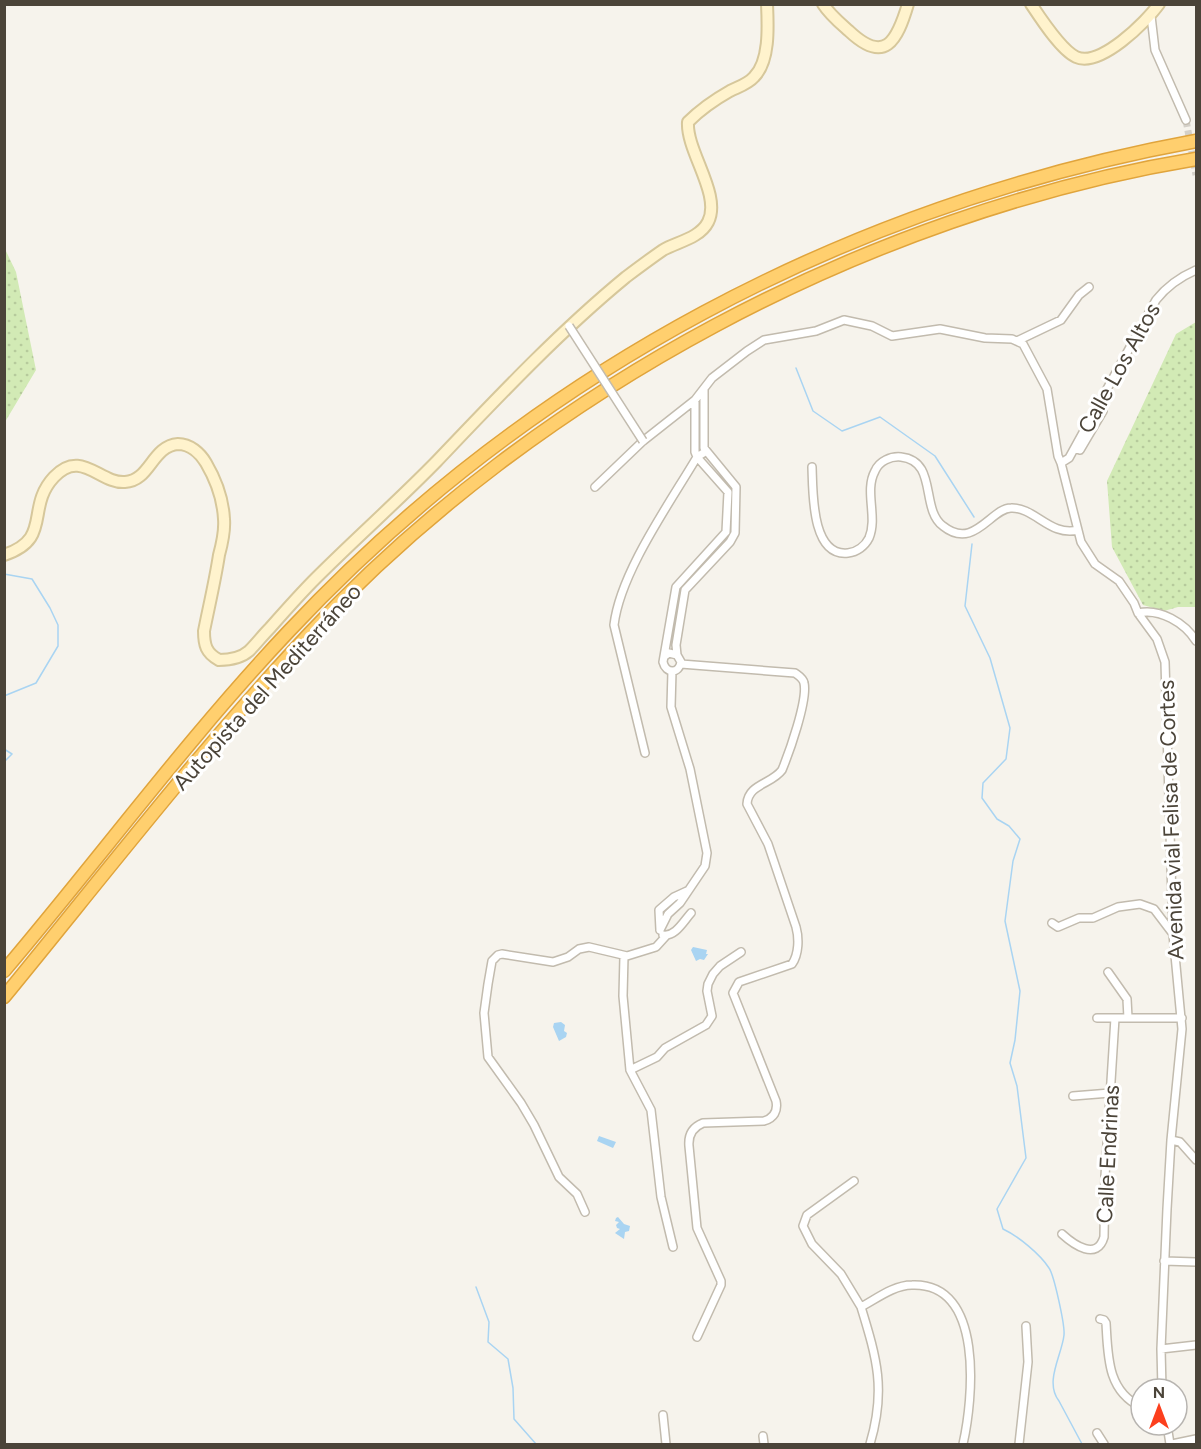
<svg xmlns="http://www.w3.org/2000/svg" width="1201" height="1449" font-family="Figtree,sans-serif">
	<defs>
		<pattern id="grass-dots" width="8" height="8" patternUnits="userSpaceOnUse" patternTransform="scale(1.5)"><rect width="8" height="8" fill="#d2eab5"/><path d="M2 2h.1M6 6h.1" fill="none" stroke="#b6ca9c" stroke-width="1.8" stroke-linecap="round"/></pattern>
	</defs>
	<rect width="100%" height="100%" fill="#f6f3ec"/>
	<!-- grass -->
	<path fill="url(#grass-dots)" d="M 5,249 L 16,272 L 36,370 L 5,422 Z
		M 1196,322 L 1196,607 L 1178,607 L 1164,611 L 1143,605 L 1112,547 L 1107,481 L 1176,334 Z"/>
	<!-- water -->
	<path fill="#a9d4f2" d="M 693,947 L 707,950 L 706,954 L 708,954 L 704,960 L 700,959 L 696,961 L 691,950 Z
		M 561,1022 L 565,1025 L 564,1031 L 567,1033 L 566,1037 L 559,1041 L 553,1027 L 554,1023 Z
		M 599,1136 L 616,1142 L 613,1148 L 597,1141 Z
		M 618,1217 L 624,1224 L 630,1226 L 629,1231 L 625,1232 L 624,1239 L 615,1233 L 620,1229 L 617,1228 L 616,1225 L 619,1222 L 615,1221 L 616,1218 Z"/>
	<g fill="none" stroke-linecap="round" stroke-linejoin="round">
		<!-- stream -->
		<path stroke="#a9d4f2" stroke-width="1.5" d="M 796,368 L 813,411 L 842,431 L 880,417 L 935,456 L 974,517
			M 972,544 L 965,606 L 990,658 L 1010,728 L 1006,759 L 983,783 L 982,798 L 997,819 L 1009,826 L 1020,839 L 1013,861 L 1005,921 L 1020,991 L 1015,1040 L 1010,1063 L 1017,1086 L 1026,1158 L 997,1209 L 1003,1229 C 1018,1236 1040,1254 1049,1268 C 1054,1275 1065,1325 1064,1335 C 1062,1355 1044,1382 1059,1401 L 1082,1444
			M 4,574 L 32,579 L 50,608 L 58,625 L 58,646 L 36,683 L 4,696
			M 4,749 L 12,754 L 4,762
			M 476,1287 L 489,1322 L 488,1342 L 508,1359 L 513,1388 L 514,1419 L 536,1444"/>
		<!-- street-tunnel -->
		<path stroke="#d4d0c8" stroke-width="7" stroke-dasharray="7 3.5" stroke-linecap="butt" d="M 1186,120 L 1196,175"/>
		<!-- street casing -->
		<g stroke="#c2bbae" stroke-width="10">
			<path id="street" d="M 1151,16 L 1155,50 L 1186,120
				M 1017,341 L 1061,320 L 1079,295 L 1089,287
				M 1075,448 L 1080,450 L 1103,411
				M 1061,463 L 1069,458 L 1156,300 C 1167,286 1180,277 1196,270
				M 812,467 C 813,491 811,557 848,553 C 857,552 865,546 869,538 C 878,517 864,491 875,471 C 879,461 891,456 901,457 C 938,461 920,509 943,526 C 974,551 991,508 1011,508 C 1035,507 1050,537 1078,530
				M 595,487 L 643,441 L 695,400 L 712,378 L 747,351 L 764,340 L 816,331 L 844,320 L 872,326 L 892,336 L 940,329 L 985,338 L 1012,339 L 1023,344 L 1047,389 L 1058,456 L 1061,463 L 1081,542 L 1095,564 L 1119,581 L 1134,603 L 1138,613 L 1157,639 L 1165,662 L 1173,934 L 1182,1029 L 1171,1140 L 1167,1209 L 1161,1349 L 1162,1389
				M 1138,613 C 1160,608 1185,623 1196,641
				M 677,655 L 676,645 L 685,590 L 730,542 L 735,533 L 736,487 L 704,448 L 704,389
				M 665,656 L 669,653 L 677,655 L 681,662 C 679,674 666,674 663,662 L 676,587 L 726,532 L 728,492 L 697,457 L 695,452 L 695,400
				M 681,664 L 795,673 C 799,676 803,678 804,683 C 808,700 789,753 782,770 C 772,784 748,784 747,804 L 768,844 L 796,927 C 799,938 799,954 792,964 L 739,982 L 733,993 L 776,1101 C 778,1111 774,1118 764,1121 L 703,1123 C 693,1127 688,1134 689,1146 L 697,1228 L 721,1281 L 721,1285 L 697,1337
				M 645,753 L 614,625 C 620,574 667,507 694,462 L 697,457 L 705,452
				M 1052,923 L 1058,927 L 1079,918 L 1093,918 L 1118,907 L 1140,904 L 1154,909 L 1173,934
				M 660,930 L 668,914 L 680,903 L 705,866 L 707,853 L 690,769 L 671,707 L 672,671
				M 660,930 L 659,910 L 674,897 L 687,891
				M 663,935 C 675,937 683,922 691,913
				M 624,956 L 623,996 L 630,1070 L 651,1110 L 661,1197 L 673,1247
				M 1108,972 L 1127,999 L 1128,1018
				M 1097,1018 L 1182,1018
				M 630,1070 L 657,1057 L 665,1048 L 706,1025 L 712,1016 L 707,991 L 708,984 L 713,974 L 720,966 L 741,952
				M 1073,1096 L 1110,1093
				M 1171,1140 L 1180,1142 L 1196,1160
				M 854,1181 L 807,1215 L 803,1226 L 812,1244 L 841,1274 L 861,1307
				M 585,1212 L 577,1194 L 559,1177 L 534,1125 L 521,1103 L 488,1057 L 484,1013 L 488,984 L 492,961 L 498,955 L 502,954 L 553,962 L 568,957 L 579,949 L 589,947 L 627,956 L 656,947 L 666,936
				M 1062,1234 C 1074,1245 1097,1261 1104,1237 L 1105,1176 L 1115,1018
				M 1164,1261 L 1196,1262
				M 1100,1319 L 1104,1320 L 1106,1323 C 1108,1356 1107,1391 1141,1407
				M 1161,1349 L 1196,1345
				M 663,1415 L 666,1444
				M 1167,1425 L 1170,1444
				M 1097,1433 L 1104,1444
				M 763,1436 L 764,1444
				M 870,1444 C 886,1390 877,1359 861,1307 C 876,1299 894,1285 912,1285 C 985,1282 973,1400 963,1444
				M 1019,1444 L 1028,1362 L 1026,1326
				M 1172,1444 L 1196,1439"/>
		</g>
		<!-- secondary casing -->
		<g stroke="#d6c79b" stroke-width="14">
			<path id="secondary" d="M 823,4 C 830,15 840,23 849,31 C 885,65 897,41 908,4
				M 1031,4 C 1041,19 1061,50 1076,57 C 1100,68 1146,22 1159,4
				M 4,555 C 53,539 25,508 54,477 C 81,448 100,484 125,482 C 150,481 152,446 178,444 C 190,444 200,453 206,463 C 216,480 223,500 224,519 C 225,531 222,544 219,555 C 215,581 209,606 204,631 C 204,645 206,653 219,660 C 229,660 241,658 249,651 C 256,644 263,635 270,628 C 285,611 300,594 316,578 C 356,538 398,501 437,461 C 498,397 558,333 626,277 C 638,268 650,259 663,250 C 677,242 700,238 708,222 C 722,195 686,151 688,122 C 701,109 714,100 730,91 C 738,87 748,84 754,77 C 770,61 768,26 767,4"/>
		</g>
		<!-- highway casing -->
		<g stroke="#e0a43c" stroke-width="15">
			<path id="highway" d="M 4,971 C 100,858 187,739 289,631 C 532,372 848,205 1196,141
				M 4,997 C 104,875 201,749 309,634 C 536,391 869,213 1196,159"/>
		</g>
		<!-- street -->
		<use href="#street" stroke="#fff" stroke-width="7"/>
		<!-- secondary -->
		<use href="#secondary" stroke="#fff3cd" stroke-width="10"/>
		<!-- highway -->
		<use href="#highway" stroke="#ffcf6e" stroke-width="12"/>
		<!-- street-bridge casing -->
		<g stroke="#c2bbae" stroke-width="10" stroke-linecap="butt">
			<path id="street-bridge" d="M 569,326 L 643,441"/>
		</g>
		<!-- street-bridge -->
		<use href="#street-bridge" stroke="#fff" stroke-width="7"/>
	</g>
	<g text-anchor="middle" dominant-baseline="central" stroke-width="6" stroke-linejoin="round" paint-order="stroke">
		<!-- street labels -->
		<g font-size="22" fill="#4b4439" stroke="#fff">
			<text transform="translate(1119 368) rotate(-61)">Calle Los Altos</text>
			<text transform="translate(267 687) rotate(-48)">Autopista del Mediterráneo</text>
			<text transform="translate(1171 820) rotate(-92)">Avenida vial Felisa de Cortes</text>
			<text transform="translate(1108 1154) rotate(-87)">Calle Endrinas</text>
		</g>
	</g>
	<!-- border -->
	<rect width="1201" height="1449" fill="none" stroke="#4b4439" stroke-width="12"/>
	<!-- north arrow -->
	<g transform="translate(1159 1407)"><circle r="28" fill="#ffffff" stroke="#b7b4b0" stroke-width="1.5"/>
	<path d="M0-4.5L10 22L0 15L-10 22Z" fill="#fc3f1d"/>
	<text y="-9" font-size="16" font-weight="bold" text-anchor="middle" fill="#4b4439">N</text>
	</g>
</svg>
